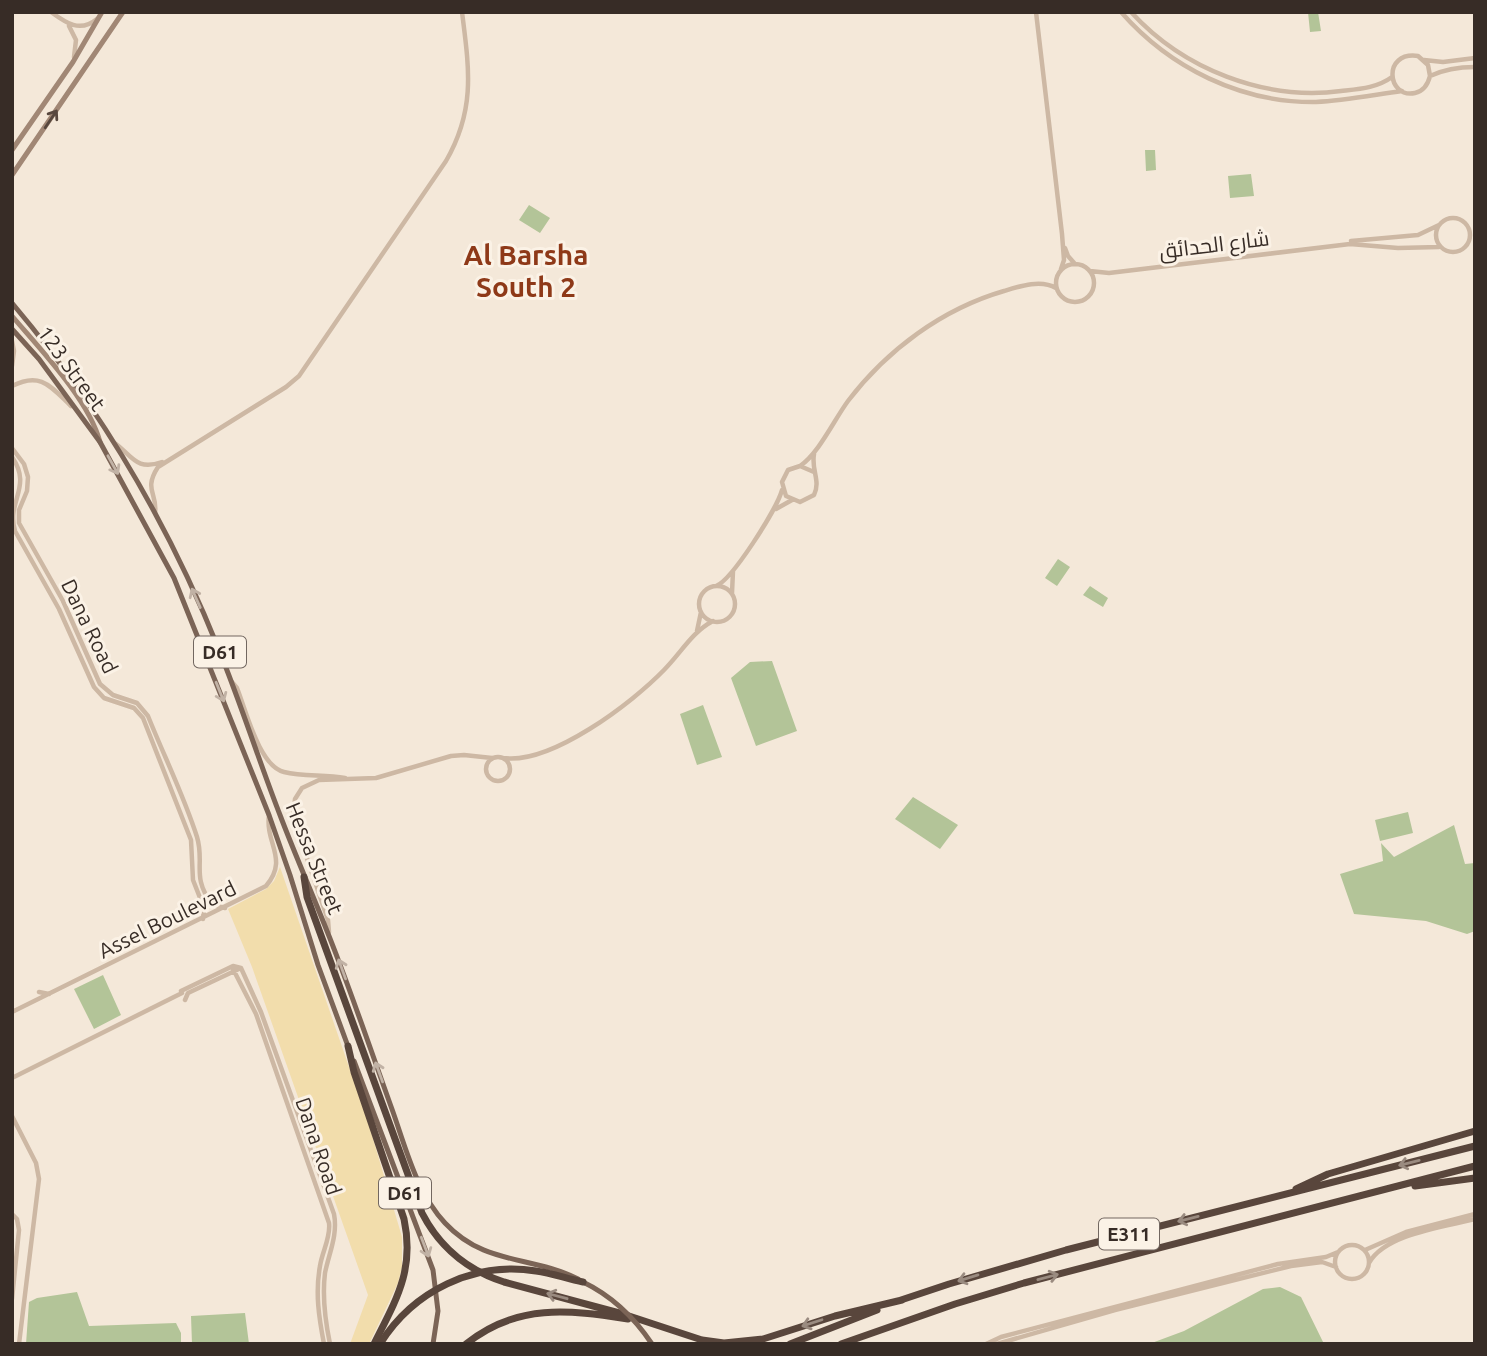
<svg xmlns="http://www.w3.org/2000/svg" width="1487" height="1356" font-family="Ubuntu,Cairo,sans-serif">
	<rect width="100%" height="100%" fill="#f4e8d9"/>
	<!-- green -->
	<path fill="#b3c498" d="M 1308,12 L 1318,12 L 1321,31 L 1310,32 Z
		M 1155,150 L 1156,170 L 1146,171 L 1145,150 Z
		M 1251,174 L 1254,196 L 1230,198 L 1228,176 Z
		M 529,205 L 550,218 L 540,233 L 519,220 Z
		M 1058,559 L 1070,567 L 1057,586 L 1045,578 Z
		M 1090,586 L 1108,598 L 1103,607 L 1083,595 Z
		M 772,661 L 797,731 L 756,746 L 731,678 L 750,662 Z
		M 703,705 L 722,757 L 697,765 L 680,714 Z
		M 913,797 L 958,825 L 940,849 L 895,819 Z
		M 1408,812 L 1413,833 L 1380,841 L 1375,820 Z
		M 1454,825 L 1465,864 L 1475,863 L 1475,931 L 1467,934 L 1426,921 L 1354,914 L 1340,874 L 1383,861 L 1381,843 L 1394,857 Z
		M 103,975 L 121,1015 L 94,1029 L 74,989 Z
		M 1280,1287 L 1301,1297 L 1324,1344 L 1149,1344 L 1184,1331 L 1263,1289 Z
		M 77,1292 L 89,1326 L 176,1323 L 181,1333 L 181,1344 L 26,1344 L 29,1302 L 37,1298 Z
		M 245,1313 L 249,1344 L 192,1344 L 191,1316 Z"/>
	<!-- sand -->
	<path fill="#f2ddac" d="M 280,867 L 369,1125 L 402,1237 L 402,1267 L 398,1283 L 369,1344 L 350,1344 L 368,1295 L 252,967 L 228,909 L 266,889 L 274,881 Z"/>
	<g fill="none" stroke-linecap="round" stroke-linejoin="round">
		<!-- tertiary -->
		<path stroke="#cdb8a4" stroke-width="4.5" d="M 51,12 C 66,23 80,33 97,19
			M 1036,12 L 1062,234 L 1064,260 L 1061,269
			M 1121,12 C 1170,68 1241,103 1316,102 C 1344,101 1373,95 1402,91
			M 1131,12 C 1183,69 1264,101 1341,91 C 1359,89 1377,88 1392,77
			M 69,26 L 76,40 L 74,57
			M 1424,60 L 1443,62 L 1475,58
			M 1430,76 L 1428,65 L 1418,56 C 1382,51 1387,99 1415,93 C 1424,91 1428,84 1430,76 C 1445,69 1459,67 1475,67
			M1436 235a17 17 0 1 1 34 0a17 17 0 1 1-34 0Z
			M 1351,241 L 1418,235 L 1439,225
			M 1065,248 L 1068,256 L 1075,264
			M1056 283a19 19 0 1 1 38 0a19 19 0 1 1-38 0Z
			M 1090,271 L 1109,273 L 1350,244 L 1398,248 L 1439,247
			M 12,341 L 14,351 L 12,366
			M 12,386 C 41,371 51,387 71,406
			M 116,444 C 133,457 137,471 162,462
			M 12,448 L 24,464 L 28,477 L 27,491 L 19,510 L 19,523 L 63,601 L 100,684 L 113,695 L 137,703 L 148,716 C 164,756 184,796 197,837 C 205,863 191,877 212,904 L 225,908
			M 12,457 C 33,487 6,501 15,531 L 59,609 L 94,687 L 104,698 L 134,708 L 143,718 L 191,840 L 193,880 L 204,908 L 203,919
			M 800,466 C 819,453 834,420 848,401 C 887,350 942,309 1004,291 C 1020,286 1041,279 1056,288
			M 814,472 L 800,466 L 788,470 L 782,482 L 786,496 L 800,502 L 814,495 C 821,481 811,470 814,454
			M 776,509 L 792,500
			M 155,513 C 158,494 143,490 158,467 L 286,387 L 299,376 L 446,161 C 476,109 469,68 462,12
			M 716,586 C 732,580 777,509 782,490
			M699 604a18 18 0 1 1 36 0a18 18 0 1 1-36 0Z
			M 732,593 L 733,571
			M 697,631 L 701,612
			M 232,682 L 237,688 C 246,710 259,766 284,772 C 304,777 325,774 345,778
			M486 769a12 12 0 1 1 24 0a12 12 0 1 1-24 0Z
			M 503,758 C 551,765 632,703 664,670 C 681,653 692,632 713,621
			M 329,932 L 328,920 L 293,817 L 295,799 L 302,788 L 319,780 L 376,778 L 451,756 L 464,755 L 492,758
			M 232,967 L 256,1014 L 329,1223 C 331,1237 322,1252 320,1266 C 315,1293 319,1318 324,1344
			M 241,968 L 261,1012 L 334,1214 C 338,1235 329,1253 325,1273 C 322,1297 325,1320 330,1344
			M 181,991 L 233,966 L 241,968
			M 39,992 L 49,994
			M 185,1000 L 188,993 L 241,968
			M 12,1012 L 266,886 C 289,859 265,844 269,815
			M 12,1078 L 182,993
			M 12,1116 L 36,1163 L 39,1179 L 19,1344
			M 12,1214 L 17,1219 L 19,1230 L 12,1299
			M1335 1262a17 17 0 1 1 34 0a17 17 0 1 1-34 0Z
			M 1365,1250 L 1406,1232 L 1475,1214
			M 1369,1263 C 1385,1234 1444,1227 1475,1219
			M 986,1344 L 1001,1337 L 1278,1264 L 1326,1257 L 1338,1252
			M 997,1344 L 1115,1310 L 1291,1266 L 1322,1262 L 1336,1267"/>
		<!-- secondary -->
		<path stroke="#a18775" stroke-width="5" d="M 12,150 L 73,62 L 102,12
			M 12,175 L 123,12
			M 12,316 C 40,349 89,400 100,442"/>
		<!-- primary -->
		<path stroke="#7b6456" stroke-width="5" d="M 12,303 C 99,406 169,525 219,650 C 241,704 259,761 280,815 C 299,865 321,913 339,962 C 358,1012 375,1062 393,1112 C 406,1149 417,1193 445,1223 C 485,1266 531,1255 578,1279
			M 12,329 L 39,359 L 100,442 L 174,578 L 269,815 L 290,875 L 318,965 L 349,1049
			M 354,1061 L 433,1270 L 438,1311 L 433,1344"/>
		<!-- motorway -->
		<path stroke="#59463c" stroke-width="7" d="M 304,877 L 307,897 L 422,1213 C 440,1248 467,1270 504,1282 L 623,1314 L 702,1340 L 724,1343 L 763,1339 L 835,1316 L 902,1300
			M 348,1046 L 354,1072 L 404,1219 C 415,1270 396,1300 374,1344
			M 1415,1186 L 1475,1178
			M 1296,1189 L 1328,1174 L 1475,1131
			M 898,1301 L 949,1284 L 1066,1250 L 1475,1146
			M 466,1344 C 517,1303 569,1310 628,1319
			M 790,1344 L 877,1310
			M 841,1344 L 955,1304 L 1024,1283 L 1475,1166"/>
		<!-- primary-bridge -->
		<path stroke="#7b6456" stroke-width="5" d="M 583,1282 C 612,1296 634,1317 652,1344"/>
		<!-- motorway-bridge -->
		<path stroke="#59463c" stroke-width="7" d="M 380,1344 C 413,1291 474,1261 536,1271 C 552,1273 567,1279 583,1282"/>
	</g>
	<!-- one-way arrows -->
	<defs><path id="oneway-shaft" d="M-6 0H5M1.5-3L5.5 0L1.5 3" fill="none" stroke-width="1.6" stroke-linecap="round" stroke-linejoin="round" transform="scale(1.75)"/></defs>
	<use stroke="#57473e" href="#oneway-shaft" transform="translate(51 119) rotate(-56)"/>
	<g stroke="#c1b2a5">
		<use href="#oneway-shaft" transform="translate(113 465) rotate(61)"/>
		<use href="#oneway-shaft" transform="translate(196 598) rotate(-114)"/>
		<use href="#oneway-shaft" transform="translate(220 692) rotate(68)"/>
		<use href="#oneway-shaft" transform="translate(342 969) rotate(-110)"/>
		<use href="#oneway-shaft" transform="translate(379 1072) rotate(-110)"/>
		<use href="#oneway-shaft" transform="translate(425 1247) rotate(69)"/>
	</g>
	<g stroke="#9a8b80">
		<use href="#oneway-shaft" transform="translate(1409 1163) rotate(166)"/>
		<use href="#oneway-shaft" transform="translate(1188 1219) rotate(166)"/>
		<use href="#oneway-shaft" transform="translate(1048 1277) rotate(-15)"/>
		<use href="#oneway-shaft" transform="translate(968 1278) rotate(163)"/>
		<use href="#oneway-shaft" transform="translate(557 1296) rotate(-165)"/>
		<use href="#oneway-shaft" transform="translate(812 1323) rotate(162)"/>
	</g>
	<g text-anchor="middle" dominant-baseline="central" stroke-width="6" stroke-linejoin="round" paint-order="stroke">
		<!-- shield labels -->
		<g fill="#fbf2e6" stroke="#726760" stroke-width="2">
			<rect x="194" y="636.5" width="52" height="31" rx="5"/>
			<rect x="379" y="1177.5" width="52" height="31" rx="5"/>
			<rect x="1099" y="1218.5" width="60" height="31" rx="5"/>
		</g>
		<g font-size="19" font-weight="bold" fill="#372c26">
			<text x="220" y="652">D61</text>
			<text x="405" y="1193">D61</text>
			<text x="1129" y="1234">E311</text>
		</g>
		<!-- street labels -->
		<g font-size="21" fill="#372c26" stroke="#fbf2e6">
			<text transform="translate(1214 244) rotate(-7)">شارع الحدائق</text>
			<text transform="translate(72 368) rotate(54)">123 Street</text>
			<text transform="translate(90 626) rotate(64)">Dana Road</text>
			<text transform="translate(315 858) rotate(68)">Hessa Street</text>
			<text transform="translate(167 919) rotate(-26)">Assel Boulevard</text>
			<text transform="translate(319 1146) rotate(71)">Dana Road</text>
		</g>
		<!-- district labels -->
		<g font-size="28" font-weight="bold" fill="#8e3918" stroke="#fbf2e6">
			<text x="526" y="254">Al Barsha<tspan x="526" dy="32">South 2</tspan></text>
		</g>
	</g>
	<!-- border -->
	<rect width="1487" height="1356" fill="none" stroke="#372c26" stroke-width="28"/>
</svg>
